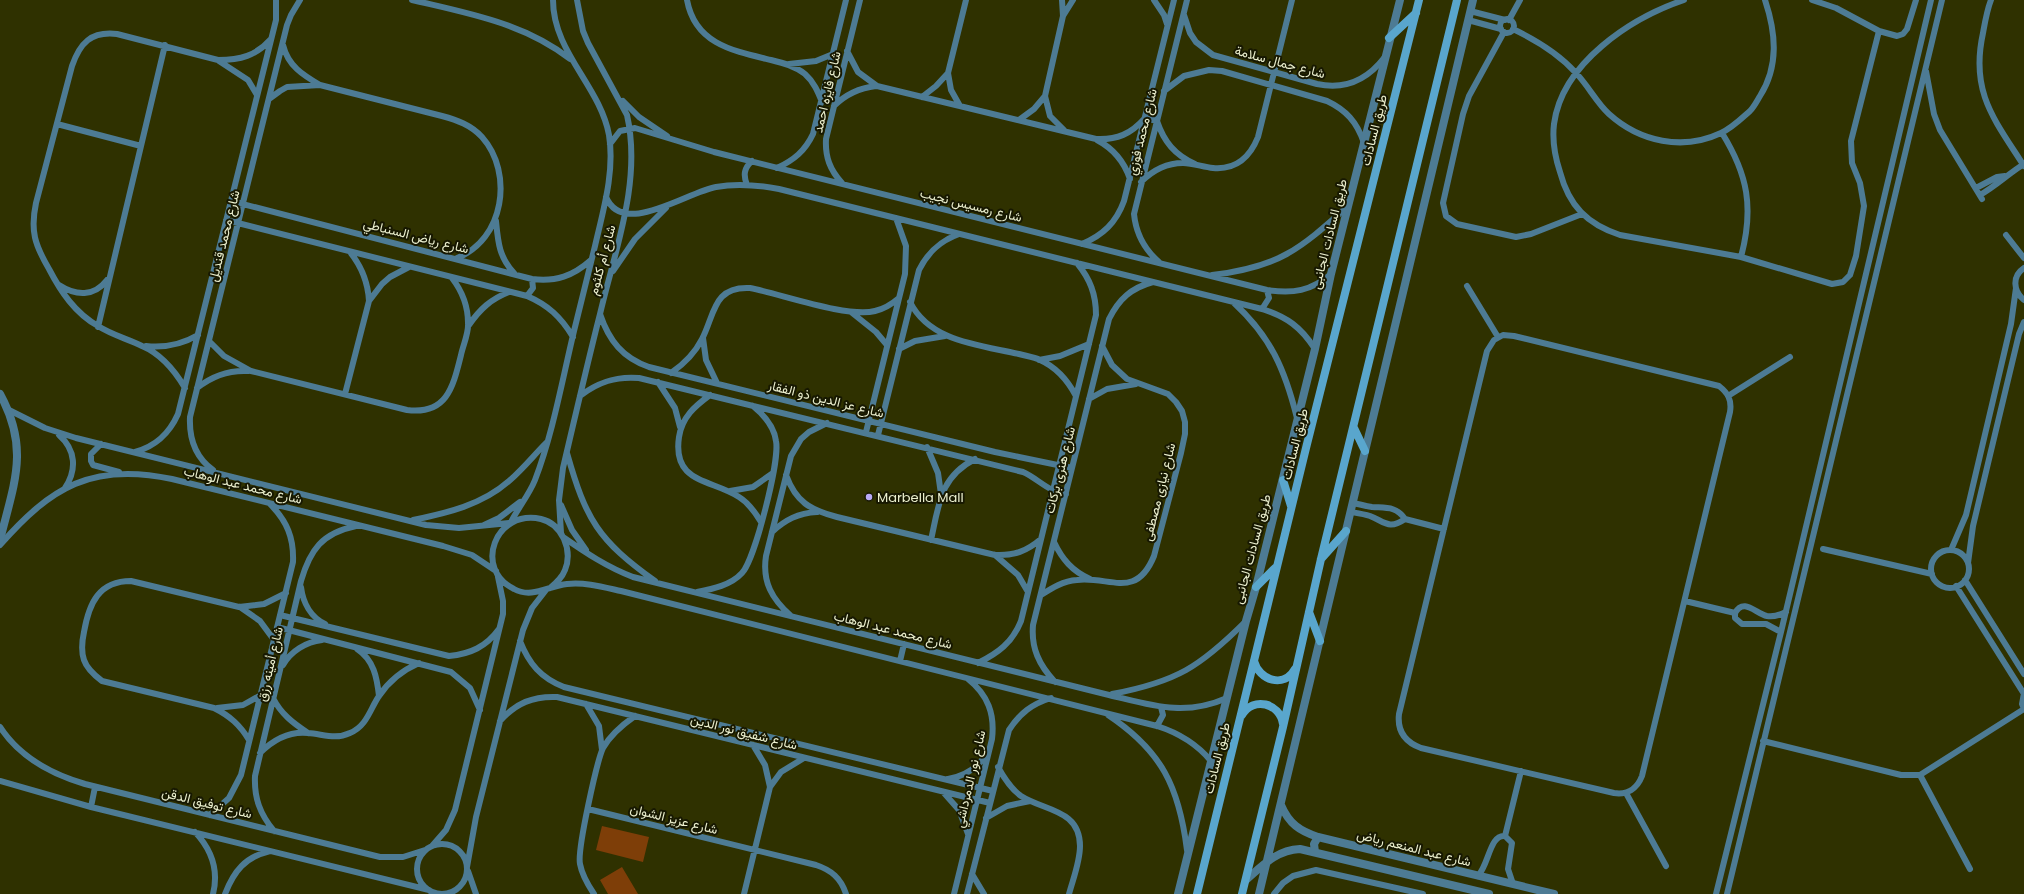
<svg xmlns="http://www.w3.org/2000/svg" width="2024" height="894" font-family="Poppins,Vazirmatn,sans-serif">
	<rect width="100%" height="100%" fill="#2f3100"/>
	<!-- pitch -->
	<path fill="#7e3e08" d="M 602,826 L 649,837 L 643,862 L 596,850 Z
		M 622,867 L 638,894 L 608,894 L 600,880 Z"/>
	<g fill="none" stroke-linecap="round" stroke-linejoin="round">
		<!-- minor -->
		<path stroke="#4d7b94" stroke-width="6" d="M 412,0 C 467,13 524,23 570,59
			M 687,0 C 695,44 733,51 771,60 C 783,63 795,66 805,74 C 814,82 818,92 822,102
			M 1062,0 L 1063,16 L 1045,96 L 1050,116 L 1064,130
			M 1154,0 L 1164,15 L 1167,24
			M 1684,0 C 1631,18 1562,63 1554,124 C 1552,141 1555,157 1560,172 C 1569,206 1587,224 1620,235 L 1741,257 L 1832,284 L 1843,282 L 1850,275 L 1856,256 L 1864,206 L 1860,183 L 1852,163 L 1851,141 L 1879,31
			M 1812,0 L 1836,8 L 1879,31 L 1897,36 L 1903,34 L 1907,29 L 1916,0
			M 1991,0 C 1987,10 1985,22 1983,33 C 1970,92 1994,119 2024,166
			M 1470,11 L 1505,20
			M 1184,15 L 1190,33 L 1196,42 L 1213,55 L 1317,84 C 1345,90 1367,80 1384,58
			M 1063,16 L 1073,0
			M1500 26a7 7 0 1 1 14 0a7 7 0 1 1-14 0Z
			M 1468,20 L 1501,29
			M 1509,20 L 1520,0
			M 1513,29 C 1536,40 1558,53 1575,72 C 1588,85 1596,102 1609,114 C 1640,142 1683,151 1721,133 C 1732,128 1741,119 1750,111 C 1754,107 1757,101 1760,96 C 1779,66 1776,33 1765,0
			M 1504,32 L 1469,96 L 1463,114 L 1443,203 L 1446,216 L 1457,224 L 1516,237 L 1531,234 L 1582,214
			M 283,45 C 288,66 303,75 320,85
			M 847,51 L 858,72 L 877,86 L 1096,139 C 1117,140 1131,134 1145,118 L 1157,121 C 1164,142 1175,155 1195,164
			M 219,61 L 248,80 L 257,95
			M 789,64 L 816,61 L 833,54
			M 1926,71 L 1934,114 L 1940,130 L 1982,199
			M 1164,91 L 1184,76 L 1209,70 L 1222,71 L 1327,101 C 1346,110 1357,122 1364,143
			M 922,97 L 936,86 L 948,73
			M 269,99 L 280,91 L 287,87 L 320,85 L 442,116 C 457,120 471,125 482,137 C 514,173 504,240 457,258
			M 623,101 L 639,117 L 667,136
			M 834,106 C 846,94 859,88 876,86
			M 960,106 L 951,90 L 948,73 L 966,0
			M 1019,120 L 1034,109 L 1045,96
			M 57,124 L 141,146
			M 1722,133 C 1748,175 1754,208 1741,257
			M 1097,140 C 1114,149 1124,161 1130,179
			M 610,144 L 620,131 L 635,128 L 714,152 L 1267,290 C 1293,294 1311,291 1331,274
			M 777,168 C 794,160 805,151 813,134 L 846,0
			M 1141,182 C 1153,170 1166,163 1183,163 C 1193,163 1203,167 1213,168 C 1236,170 1250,157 1258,137 L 1292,0
			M 842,183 C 830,170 825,157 826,139 L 860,0
			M 747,185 C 743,175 744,168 752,161
			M 1976,188 L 1997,177 L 2005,176
			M 1980,195 C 1996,186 2008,174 2024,164
			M 606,197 C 623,238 687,192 716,187 C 737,183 758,185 779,189 L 1262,309 C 1287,317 1301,327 1315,349
			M 231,201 L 532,279 C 556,282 573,276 591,260
			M 226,220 L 527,296 C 548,305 561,317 573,337
			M 496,221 C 498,242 499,257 514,273
			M 2006,235 L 2024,258
			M 1082,244 C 1103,235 1116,223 1124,201 L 1174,0
			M 350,252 C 362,267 368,282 369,301
			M 1159,262 C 1144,249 1136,234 1134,214 L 1187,0
			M 2024,268 C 2012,276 2013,291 2024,300
			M 613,271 L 635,239 L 666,208
			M 1212,275 C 1279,267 1299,250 1348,206
			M 59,285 C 76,296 94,297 107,280
			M 1467,286 L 1498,337
			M 527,296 L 533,288 L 532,279
			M 910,302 C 930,342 980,345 1019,354 C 1026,356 1034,357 1040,360 C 1056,367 1068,381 1076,396
			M 1234,303 C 1271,337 1285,370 1297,418
			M 1262,309 L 1269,298 L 1267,290
			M 851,312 L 876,332 L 887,345
			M 600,314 C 609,341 623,358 649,367 L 995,452 L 1072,468
			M 469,325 C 480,309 491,299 509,292
			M 98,327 L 165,45
			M 1503,335 L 1514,336 L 1719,386 C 1728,393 1732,400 1730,412 L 1642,776 C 1637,789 1627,795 1614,793 L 1421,748 C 1405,742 1397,731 1399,714 L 1487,351 L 1494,340 Z
			M 703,338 L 706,360 L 717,383
			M 210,342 L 224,356 L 251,371 L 407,410 C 447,415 453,387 461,355 C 463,345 469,333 468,323 C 468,305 462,291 452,278
			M 146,346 C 165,348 181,345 198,335
			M 899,349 L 915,341 L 945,336
			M 1039,360 L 1060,356 L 1089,344
			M 671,373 C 684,364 695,353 702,339 C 715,314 713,286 750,288 C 781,294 847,318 875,311 C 884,309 892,304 899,298
			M 658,382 L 675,408 L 680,427
			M 185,388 C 175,371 161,354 142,346 C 128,339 112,335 98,326 C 75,313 61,292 49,269 C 35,245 30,231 36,203 L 72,66 C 80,43 91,31 117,34 L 218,60 C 240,60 256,56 271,39
			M 197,388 C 212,376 228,370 248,371
			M 345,394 L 369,301 L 382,284 L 390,277 L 409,267
			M 710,395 C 695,406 682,417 679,437 C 672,484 712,479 739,497 C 749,503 755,512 761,522
			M 580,396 C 598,382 616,376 639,378 L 1023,472 C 1037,478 1050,493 1066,494
			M 1728,396 L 1790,357
			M 1089,399 L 1107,389 L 1136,384
			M 9,410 L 45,428 L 76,438 L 426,525 L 459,528 L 509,523
			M 866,432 L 905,274 L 906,246 L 896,218
			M 59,435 C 76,450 77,470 65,488
			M 878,435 L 919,270 C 928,252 940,241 959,234
			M 101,444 L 91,454 L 91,461 L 93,465 L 119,472
			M 927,447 L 938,473 L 941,494
			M 135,452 C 156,446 169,434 178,414 L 276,20 L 276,0
			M 567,453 C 586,520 598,540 655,581
			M 213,470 C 195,457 189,439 190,417 L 287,25 L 291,15 L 300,0
			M 786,475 C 796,502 810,510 837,517 L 995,555 C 1014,556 1027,551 1041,539
			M 730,491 L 753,487 L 773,473
			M 1353,503 C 1359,504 1365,506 1372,507 C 1386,508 1396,506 1405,519 L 1444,529
			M 561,505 L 572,530 L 586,550
			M 1351,512 C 1357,513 1364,514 1370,516 C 1385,522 1389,530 1405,519
			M 413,520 C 447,513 482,505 509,481 C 523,469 534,455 546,443
			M 511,522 C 518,508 529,495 535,480 C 553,433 562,381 574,331 C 581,303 588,274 595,246 C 603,211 615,172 609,135 C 600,86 553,52 553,0
			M 484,525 L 499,518 L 520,502
			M 772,532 C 785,520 798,513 817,512
			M 561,533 L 559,500 L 563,468 C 575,417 587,365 600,314 C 615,250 642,181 627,115 L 588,43 L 583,31 L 577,0
			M 563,537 C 586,553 607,567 633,577 L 1109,695 C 1151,705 1184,717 1227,698
			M 931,540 C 939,504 940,477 975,459
			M 1054,542 C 1062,559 1072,571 1090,579
			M 0,545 C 51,487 92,462 172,479 L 443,546 L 472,555 L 496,571
			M 1823,549 L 1932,574
			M 1951,550 L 1966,515 L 2011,324 L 2016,288
			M1931 569a19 19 0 1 1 38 0a19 19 0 1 1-38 0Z
			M 995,555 L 1018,575 L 1028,592
			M 1968,563 L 1973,526 L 2019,334 L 2024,322
			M 1965,580 L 2024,674
			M 1956,586 L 2024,694
			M 301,587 C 303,603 311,617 325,624
			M 550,588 C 556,583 562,578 565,570 C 573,550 562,524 541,519 C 495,509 473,569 514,589 C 532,599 548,586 567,584 C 585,582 603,587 621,591 L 1157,726 C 1179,733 1196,743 1211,761
			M 697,592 C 713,589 731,585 742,573 C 755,559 780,460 776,441 C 774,426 764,415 753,406
			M 1041,595 C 1052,588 1063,581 1077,580 C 1110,576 1136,600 1154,556 L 1181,453 L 1185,434 L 1185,422 L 1182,411 L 1176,402 L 1168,394 L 1127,379 L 1112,365 L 1102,346
			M 1685,601 L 1735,613
			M 240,607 L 260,621 L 274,640
			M 280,615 L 449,656 C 470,654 486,647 499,629
			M 791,616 C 772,599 762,582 766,556 L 791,456 L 801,439 L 809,432 L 827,423
			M 277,627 L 451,672 L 470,688 L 480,710
			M 1781,632 L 1766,624 L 1742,624 L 1735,618 L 1735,613 C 1744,597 1756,614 1767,616 C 1774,617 1780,615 1786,612
			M 520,641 C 529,664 541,678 564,687 L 993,791
			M 357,649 C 374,660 377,678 379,696
			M 900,661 L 904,644
			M 978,663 C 998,653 1012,643 1021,621 L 1096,315 C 1096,294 1090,279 1077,263
			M 283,665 C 291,651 306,642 322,640
			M 1055,682 C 1039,665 1031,648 1033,625 L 1109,319 C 1119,299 1131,288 1153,282
			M 2024,693 L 2022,704 L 2024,709
			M 1112,694 C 1176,682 1200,667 1246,621
			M 273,698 C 281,714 293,723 308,733
			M 586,704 L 599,726 L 602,750
			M 217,708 L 243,705 L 261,695
			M 1108,715 C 1162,751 1179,787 1187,850
			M 500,721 C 516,703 533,696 557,697 L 990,803
			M 1157,726 L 1163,715 L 1161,707
			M 0,727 C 20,758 51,774 85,784 L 380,857 L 403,857 L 425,850
			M 249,740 C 240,725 230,716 214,708 L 102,681 C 94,675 87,669 84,660 C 81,651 82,641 84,632 C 89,603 99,581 131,581 L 239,607 L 264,604 L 286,593
			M 1763,741 L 1901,775 L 1920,775 L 2024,709
			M 753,745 L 765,765 L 770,787
			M 260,753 C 273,740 288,731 308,733 C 323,734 335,740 350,733 C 367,726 370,709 379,696 C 389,681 403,670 419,663
			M 998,767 C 1004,778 1011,789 1021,796 C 1044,811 1080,809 1080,846 C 1080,862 1073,879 1069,894
			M 1920,775 L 1970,869
			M 948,779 C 965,776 978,768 987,753
			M 0,781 L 91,807 L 429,890
			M 944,793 L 959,810 L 968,834
			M 1626,793 L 1666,866
			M 91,807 L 95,787
			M 588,809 L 816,865 C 831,870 841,878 846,894
			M 210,815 L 229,798 L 241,775 L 293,562 C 294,538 287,521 270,504
			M 986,818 L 1007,806 L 1030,801
			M 274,831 C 260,814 254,798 255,776 L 301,581 C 310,550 322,533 356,526
			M 195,832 C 212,850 219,870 213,894
			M 1505,836 L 1521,771
			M417 869a25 25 0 1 1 50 0a25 25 0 1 1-50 0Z
			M 432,846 L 446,830 L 455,810 L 503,614 L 503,601 L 498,577
			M 467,867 L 476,817 L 523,630 L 532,608 L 546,590
			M 468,871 L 476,894
			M 972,874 L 984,894
			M 1478,876 C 1489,864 1490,834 1505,836 L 1512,843 L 1508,869 L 1513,884
			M 225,894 C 234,871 245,857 270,851
			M 594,894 C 588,885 582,875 580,864 C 577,850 597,761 603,748 C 611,734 622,725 635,716
			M 744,894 L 770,787 L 781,772 L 804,758
			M 954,894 L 992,739 C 995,714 988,695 968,679
			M 967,894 L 1009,730 C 1020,713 1032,704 1051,698
			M 1274,894 L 1283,883 L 1293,876 L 1316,870 L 1423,894
			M 1716,894 L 1781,632 L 1931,0
			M 1727,894 L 1942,0"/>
		<!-- tertiary -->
		<path stroke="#4d7b94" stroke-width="8" d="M 0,394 C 30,449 14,483 0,540
			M 1281,805 C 1289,824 1300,831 1318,837 L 1554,894
			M 1315,852 L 1314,844 L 1318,837
			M 1246,880 C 1263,865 1277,850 1300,849 L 1489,894
			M 1178,894 L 1246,621 L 1256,587 L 1315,349 L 1331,274 L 1400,0
			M 1259,894 L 1473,0"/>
		<!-- secondary -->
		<path stroke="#59a6cd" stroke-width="8" d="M 1389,38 L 1416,13
			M 1354,428 L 1365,451
			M 1283,480 L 1291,506
			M 1321,559 L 1346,531
			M 1256,587 L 1275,568
			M 1309,612 L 1320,641
			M 1254,661 C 1259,680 1284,689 1295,669
			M 1242,715 C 1253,696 1280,703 1283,724
			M 1197,894 L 1307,444 L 1419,0
			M 1242,894 L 1283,727 L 1321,559 L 1457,0"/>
	</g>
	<!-- markers -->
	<circle fill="#b9aaf7" stroke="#171801" stroke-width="1.5" cx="869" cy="497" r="4"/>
	<g text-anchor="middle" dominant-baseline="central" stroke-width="4" stroke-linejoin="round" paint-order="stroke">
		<!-- street labels -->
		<g font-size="13" fill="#ebefce" stroke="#171801">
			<text transform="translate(1280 62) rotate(15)">شارع جمال سلامة</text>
			<text transform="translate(827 92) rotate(-77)">شارع فايزه احمد</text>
			<text transform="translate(1374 130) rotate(-76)">طريق السادات</text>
			<text transform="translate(1142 132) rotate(-76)">شارع محمد فوزي</text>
			<text transform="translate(971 205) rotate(14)">شارع رمسيس نجيب</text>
			<text transform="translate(1329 234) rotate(-76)">طريق السادات الجانبى</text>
			<text transform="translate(224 236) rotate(-76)">شارع محمد قنديل</text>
			<text transform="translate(416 236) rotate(14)">شارع رياض السنباطي</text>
			<text transform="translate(602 260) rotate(-75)">شارع أم كلثوم</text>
			<text transform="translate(826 399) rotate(14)">شارع عز الدين ذو الفقار</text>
			<text transform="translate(1295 444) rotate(-76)">طريق السادات</text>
			<text transform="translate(1060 470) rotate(-76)">شارع هنرى بركات</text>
			<text transform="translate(243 485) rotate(14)">شارع محمد عبد الوهاب</text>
			<text transform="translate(1159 492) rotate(-76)">شارع نيازى مصطفى</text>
			<text transform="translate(1252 549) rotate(-75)">طريق السادات الجانبى</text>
			<text transform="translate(893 630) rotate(14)">شارع محمد عبد الوهاب</text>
			<text transform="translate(270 664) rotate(-77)">شارع أمينه رزق</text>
			<text transform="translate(744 732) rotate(14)">شارع شفيق نور الدين</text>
			<text transform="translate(1217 758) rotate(-76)">طريق السادات</text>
			<text transform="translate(970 779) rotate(-77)">شارع نور الدمرداشي</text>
			<text transform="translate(207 803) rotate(14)">شارع توفيق الدقن</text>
			<text transform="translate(674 819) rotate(14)">شارع عزيز الشوان</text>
			<text transform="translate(1414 848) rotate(14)">شارع عبد المنعم رياض</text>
		</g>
		<!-- poi labels -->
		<g font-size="13" fill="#ebefce" stroke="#171801" text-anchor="start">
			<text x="877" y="497">Marbella Mall</text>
		</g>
	</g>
</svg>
